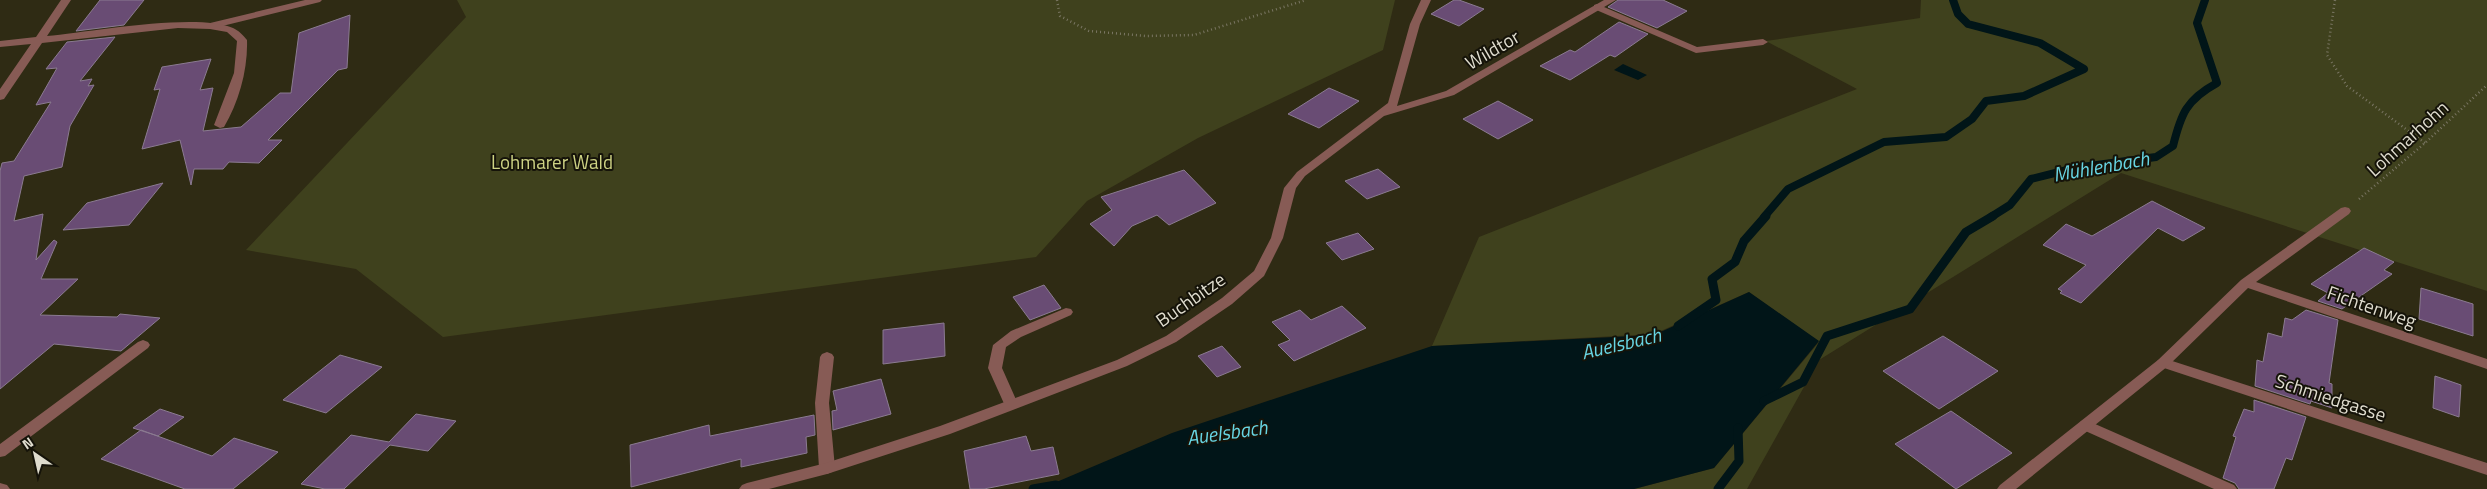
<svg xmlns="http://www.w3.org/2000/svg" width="2487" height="489" font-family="'Titillium Web',sans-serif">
	<rect width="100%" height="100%" fill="#2f2b14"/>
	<!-- green -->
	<path fill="#3f411d" d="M 457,0 L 1395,0 L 1383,50 L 1198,138 L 1087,201 L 1036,257 L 443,337 L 356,269 L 246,250 L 466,17 Z
		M 1921,0 L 2487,0 L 2487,291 L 2121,173 L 1819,360 L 1747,489 L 1634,489 L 1714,468 L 1819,342 L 1749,292 L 1654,334 L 1432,346 L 1479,237 L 1857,89 L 1766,41 L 1920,18 Z"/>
	<!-- water -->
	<path fill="#011518" d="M 1623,64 L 1647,75 L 1638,80 L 1614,70 Z
		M 1749,292 L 1819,341 L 1714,468 L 1634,489 L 1040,489 L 1172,433 L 1432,346 L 1654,335 Z"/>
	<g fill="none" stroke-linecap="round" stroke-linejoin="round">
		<!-- stream-far1 -->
		<path stroke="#011518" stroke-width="8" d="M 1764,217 L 1788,189 L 1884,142 L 1946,137 L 1972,119 L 1986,101 L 2024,96 L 2084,69 L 2040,43 L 1968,24 L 1958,14 L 1953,0
			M 1991,217 L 2010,205 L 2031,179 L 2075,168 L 2156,157 L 2173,146 C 2181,114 2186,100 2217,83 L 2197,23 L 2205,0"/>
		<!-- stream -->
		<path stroke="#011518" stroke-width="9" d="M 1678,326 L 1716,300 L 1712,279 L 1735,262 L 1744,241 L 1766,216
			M 1764,401 L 1803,382 L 1827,336 L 1910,309 L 1966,232 L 1993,216
			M 1033,489 L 1056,485
			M 1718,489 L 1739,461 L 1738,428"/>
	</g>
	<!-- building -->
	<path fill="#694c74" stroke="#8b7b91" d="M 100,0 L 144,0 L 124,25 L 76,31 Z
		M 1454,0 L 1459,0 L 1484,9 L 1459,26 L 1431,14 Z
		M 1618,0 L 1663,0 L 1687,11 L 1657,28 L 1608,7 Z
		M 350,15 L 347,68 L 338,70 L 268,140 L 282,140 L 259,163 L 229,162 L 223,169 L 194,169 L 191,185 L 180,140 L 142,149 L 160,89 L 154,90 L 162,67 L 211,59 L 200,90 L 213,88 L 203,131 L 241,127 L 280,93 L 291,93 L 299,33 Z
		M 1619,22 L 1648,34 L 1615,57 L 1610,55 L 1570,80 L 1540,66 L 1570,50 L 1575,52 Z
		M 115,37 L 80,81 L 92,79 L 88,86 L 94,85 L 70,126 L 62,167 L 24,176 L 14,221 L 43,214 L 36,260 L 54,240 L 57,242 L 41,279 L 78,279 L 40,315 L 117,317 L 120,314 L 160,318 L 121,351 L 54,344 L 0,389 L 0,171 L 2,163 L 14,161 L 51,102 L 36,105 L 57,68 L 46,69 L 67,42 Z
		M 1329,88 L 1359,101 L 1319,128 L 1288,114 Z
		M 1498,101 L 1533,120 L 1498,139 L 1463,119 Z
		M 1378,169 L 1400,187 L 1367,199 L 1345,181 Z
		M 1184,170 L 1216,203 L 1169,225 L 1157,215 L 1132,226 L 1114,246 L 1090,224 L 1112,210 L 1101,197 Z
		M 163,183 L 129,225 L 63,230 L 87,203 Z
		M 2152,201 L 2205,228 L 2183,241 L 2158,228 L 2081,303 L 2060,293 L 2062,291 L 2058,289 L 2086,265 L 2043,245 L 2066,224 L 2092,236 Z
		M 1358,233 L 1374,249 L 1342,260 L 1326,243 Z
		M 2364,248 L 2394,262 L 2384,270 L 2392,274 L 2342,309 L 2318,301 L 2328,293 L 2311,284 Z
		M 1044,285 L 1061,308 L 1030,320 L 1013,297 Z
		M 2421,288 L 2473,304 L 2473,336 L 2419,319 Z
		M 1342,306 L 1366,328 L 1294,361 L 1278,345 L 1290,340 L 1272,322 L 1300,310 L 1311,320 Z
		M 2306,310 L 2338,320 L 2329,383 L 2332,384 L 2332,408 L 2311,401 L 2310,404 L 2255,386 L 2257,360 L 2263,362 L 2268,333 L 2282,337 L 2285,318 L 2292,320 Z
		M 944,323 L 945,356 L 883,364 L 883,330 Z
		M 1943,336 L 1998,371 L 1939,409 L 1883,371 Z
		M 1222,346 L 1241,367 L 1217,377 L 1198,356 Z
		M 340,355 L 382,367 L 326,413 L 283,400 Z
		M 2435,376 L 2461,385 L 2459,417 L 2433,408 Z
		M 881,379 L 891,414 L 833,430 L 832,411 L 837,410 L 833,391 Z
		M 2254,400 L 2306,417 L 2292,460 L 2286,458 L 2274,489 L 2239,489 L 2235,483 L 2223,478 L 2236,437 L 2233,436 L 2244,409 L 2254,412 Z
		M 160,409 L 184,417 L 158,436 L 133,428 Z
		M 1951,411 L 2012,453 L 1956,489 L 1895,444 Z
		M 416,414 L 456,421 L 428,451 L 390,445 L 344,489 L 325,489 L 301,484 L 351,435 L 389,442 Z
		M 814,415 L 815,435 L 806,437 L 807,453 L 741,467 L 741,459 L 631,487 L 630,445 L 709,425 L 710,436 Z
		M 141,430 L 212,456 L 234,438 L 278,452 L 233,489 L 185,489 L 101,459 Z
		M 1026,436 L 1031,451 L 1053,447 L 1059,474 L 984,489 L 970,489 L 964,451 Z"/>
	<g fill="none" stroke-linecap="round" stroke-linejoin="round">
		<!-- path -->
		<path stroke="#7a7663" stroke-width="2.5" stroke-dasharray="1 3" stroke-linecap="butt" d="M 1057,0 L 1060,16 L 1089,31 L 1146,36 L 1194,35 L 1306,0
			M 2335,0 L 2327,55 L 2347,86 L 2425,143
			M 2359,199 L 2425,143 L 2487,85"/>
		<!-- lane -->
		<path fill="#875b55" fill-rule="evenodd" d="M 305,0 L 322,0 L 320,2 L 210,29 L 205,26 L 206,24 Z
			M 1597,4 L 1697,47 L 1763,39 L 1768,42 L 1763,45 L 1696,53 L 1594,9 L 1594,5 Z
			M 1066,308 L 1071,309 L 1073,312 L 1071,315 L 1021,337 L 1006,347 L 1002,368 L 1018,404 L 1016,408 L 1006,408 L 988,368 L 993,345 L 1011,331 Z
			M 143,340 L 148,342 L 150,345 L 148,348 L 5,456 L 0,457 L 0,444 L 138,342 Z
			M 827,352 L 832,354 L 834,357 L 829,403 L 835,468 L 832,472 L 827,474 L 822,472 L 819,468 L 815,403 L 820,357 L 822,354 Z
			M 2163,358 L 2487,463 L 2487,475 L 2158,366 L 2156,363 L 2158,360 Z
			M 2086,420 L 2234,485 L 2237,489 L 2214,489 L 2081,429 L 2079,425 L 2081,421 Z
			M 0,483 L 7,485 L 10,489 L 0,489 Z"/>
		<!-- street -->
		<path fill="#875b55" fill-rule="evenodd" d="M 61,0 L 71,0 L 47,36 C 89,32 197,12 233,28 C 238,30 244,36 247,40 C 248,69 239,102 224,127 L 220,128 L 214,125 L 234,73 L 237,41 L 227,32 L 210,29 L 178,28 L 42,43 L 4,99 L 0,100 L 0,89 L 31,44 L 0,47 L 0,41 L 36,37 Z
			M 1421,0 L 1431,0 L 1420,24 L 1397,106 L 1446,91 L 1604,0 L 1616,0 L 1454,95 L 1384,116 L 1305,176 L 1296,188 L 1283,238 L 1264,276 L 1232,304 L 1176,342 L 1127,366 L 950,434 L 827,474 L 769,489 L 739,489 L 742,485 L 747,483 L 826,463 L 940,426 L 1117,360 L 1166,336 L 1222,298 L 1254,271 L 1271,238 L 1284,188 L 1297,172 L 1388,103 L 1410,24 Z
			M 2345,207 L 2349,208 L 2351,211 L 2349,214 L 2256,282 L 2487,359 L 2487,369 L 2248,288 L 2168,366 L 2016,489 L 1997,489 L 2000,485 L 2158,360 L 2241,280 L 2341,208 Z"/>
	</g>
	<g text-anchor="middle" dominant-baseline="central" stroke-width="4" stroke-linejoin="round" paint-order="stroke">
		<!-- street labels -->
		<g font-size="19" fill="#dfdcce" stroke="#151309">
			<text transform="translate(1492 49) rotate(-30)">Wildtor</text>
			<text transform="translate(2407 138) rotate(-42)">Lohmarhohn</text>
			<text transform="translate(1190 299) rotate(-35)">Buchbitze</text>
			<text transform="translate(2372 306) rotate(19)">Fichtenweg</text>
			<text transform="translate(2331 397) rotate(18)">Schmiedgasse</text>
		</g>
		<!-- park labels -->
		<g font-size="19" fill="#ced384" stroke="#151309">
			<text x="552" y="161">Lohmarer Wald</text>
		</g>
		<!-- water labels -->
		<g font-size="20" font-style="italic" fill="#67d4e2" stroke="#151309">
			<text transform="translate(2101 166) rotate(-10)">Mühlenbach</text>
			<text transform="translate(1621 343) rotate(-13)">Auelsbach</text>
			<text transform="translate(1227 432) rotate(-8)">Auelsbach</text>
		</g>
	</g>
	<!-- north arrow -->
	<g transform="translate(35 454) rotate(326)" stroke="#151309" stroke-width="4" paint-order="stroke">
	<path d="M0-4L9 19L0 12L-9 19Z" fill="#dfdcce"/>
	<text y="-8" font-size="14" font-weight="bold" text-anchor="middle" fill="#dfdcce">N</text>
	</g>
</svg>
